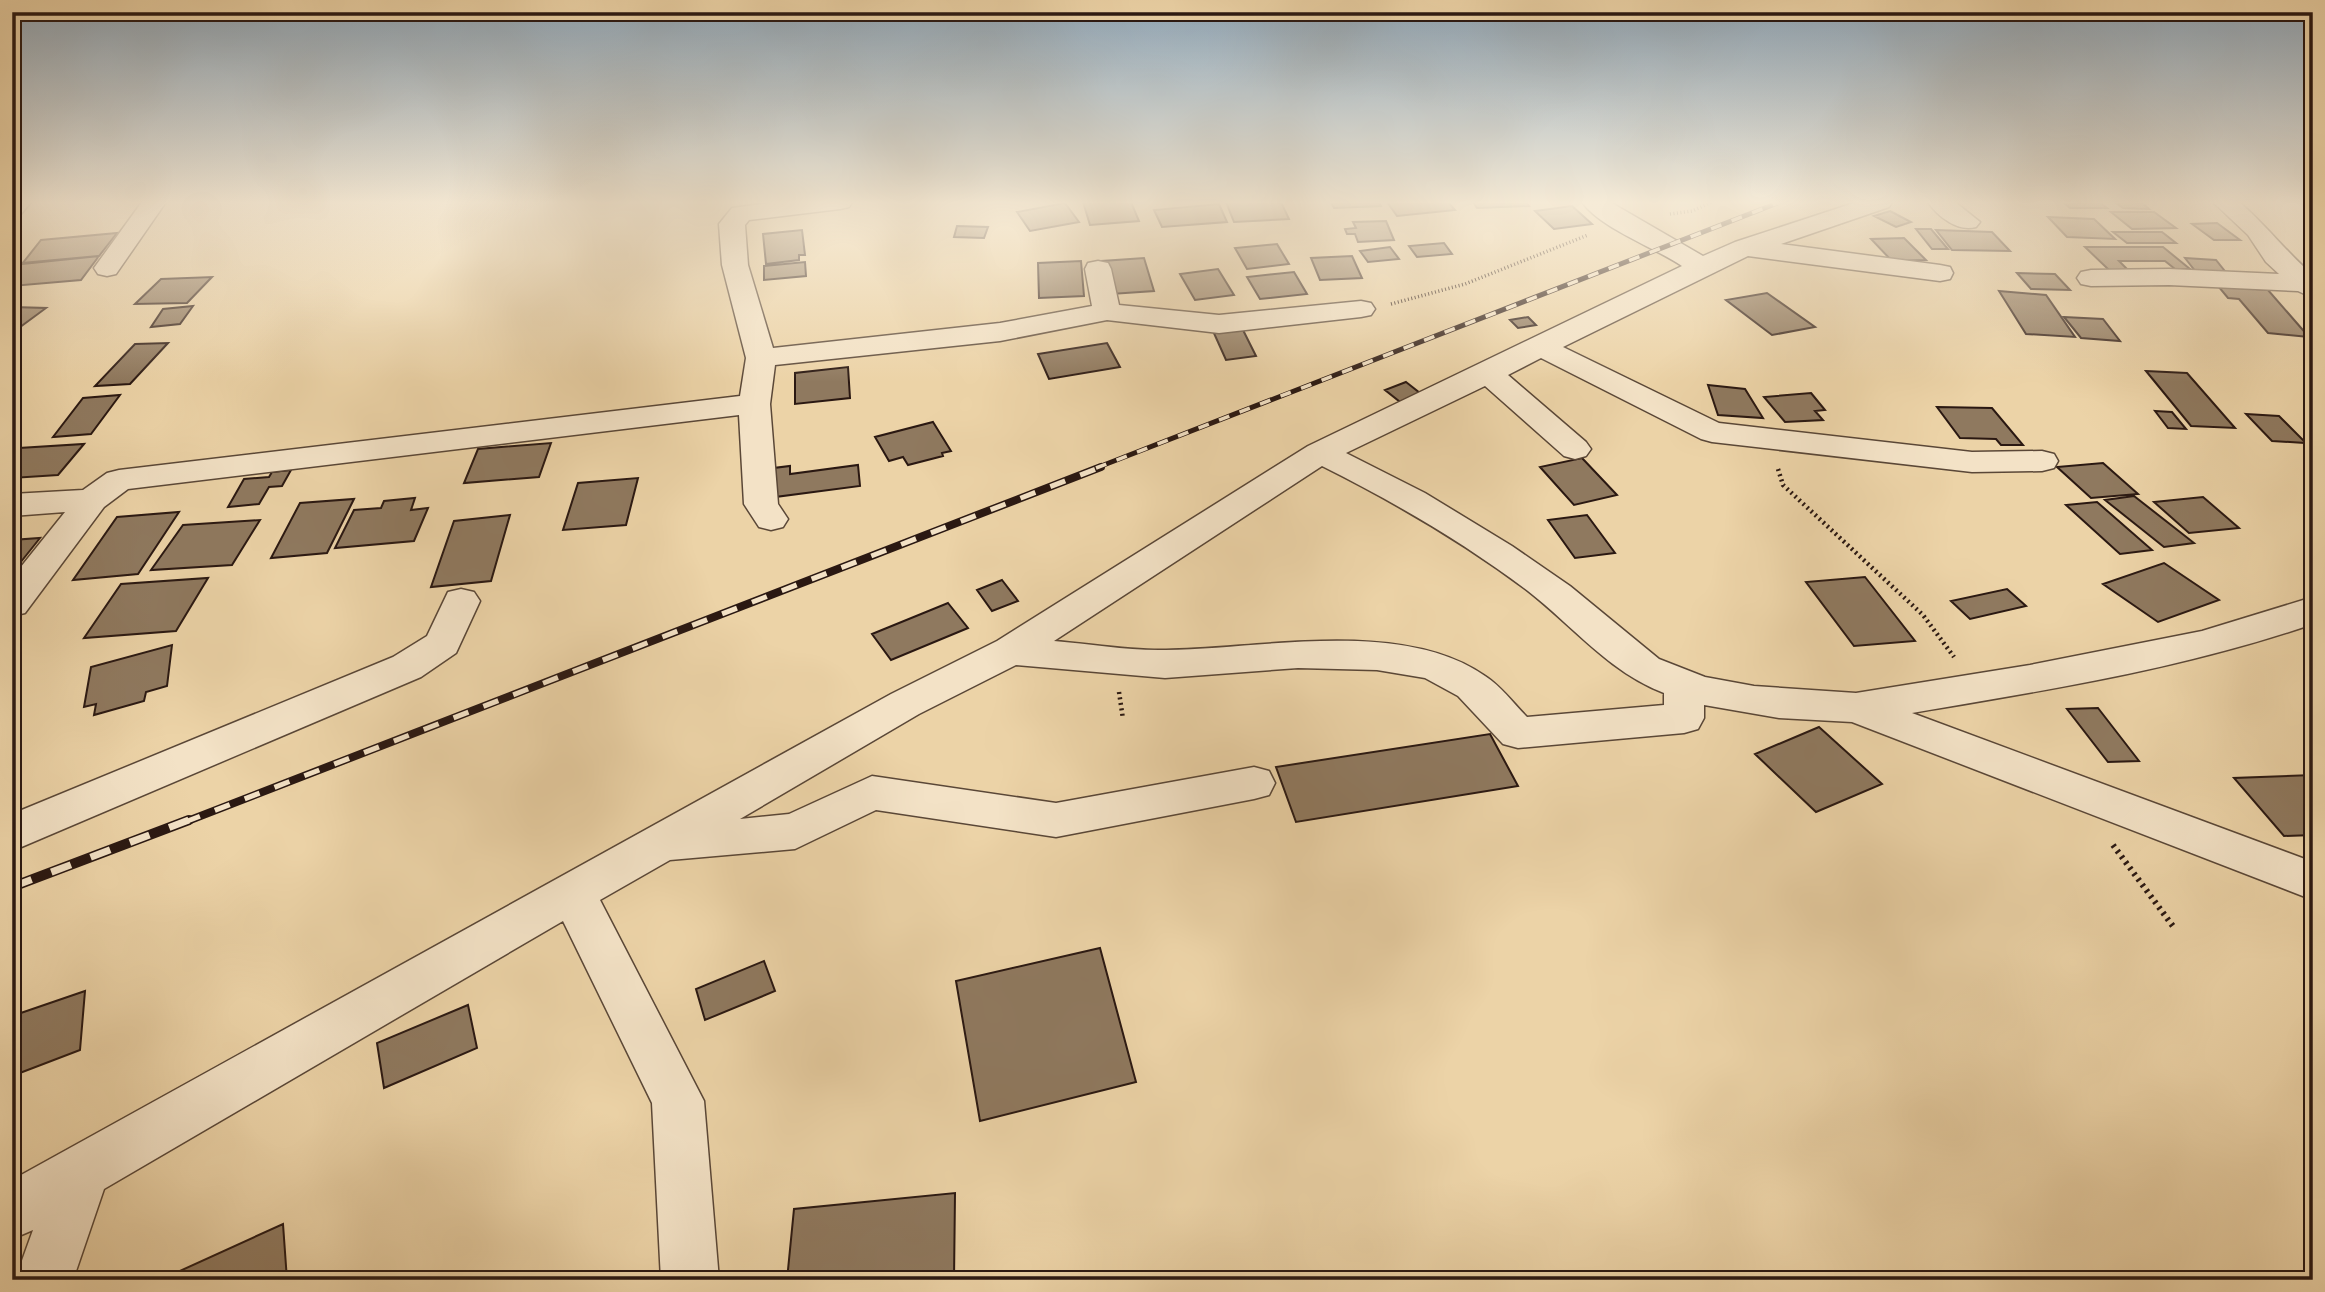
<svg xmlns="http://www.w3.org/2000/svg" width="2325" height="1292" font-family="'Sorts Mill Goudy',serif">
	<rect width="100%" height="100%" fill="#ecd3a7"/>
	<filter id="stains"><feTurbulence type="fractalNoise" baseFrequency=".00286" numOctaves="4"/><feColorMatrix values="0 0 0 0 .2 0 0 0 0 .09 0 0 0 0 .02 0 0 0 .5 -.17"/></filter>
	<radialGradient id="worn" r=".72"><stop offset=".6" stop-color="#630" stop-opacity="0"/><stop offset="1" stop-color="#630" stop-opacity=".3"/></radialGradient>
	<!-- building -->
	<path fill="#8f795f" stroke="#2a1812" stroke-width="2" d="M 1083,202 L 1131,202 L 1139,221 L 1090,225 Z
		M 1226,202 L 1281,202 L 1289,219 L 1234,222 Z
		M 1331,202 L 1379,202 L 1381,206 L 1334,208 Z
		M 1387,202 L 1448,202 L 1455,210 L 1397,216 Z
		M 1473,202 L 1526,202 L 1529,206 L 1477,208 Z
		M 2063,202 L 2099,202 L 2107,208 L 2070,208 Z
		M 2115,202 L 2141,202 L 2149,209 L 2123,208 Z
		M 1065,203 L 1079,222 L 1030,231 L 1017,212 Z
		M 1219,204 L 1227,222 L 1162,227 L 1154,210 Z
		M 1572,206 L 1592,224 L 1554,229 L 1535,211 Z
		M 1890,211 L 1911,222 L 1896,227 L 1874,216 Z
		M 2111,212 L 2154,212 L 2176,228 L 2132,229 Z
		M 2048,217 L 2094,219 L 2115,239 L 2067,237 Z
		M 1386,221 L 1394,240 L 1358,242 L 1355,234 L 1347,234 L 1345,229 L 1356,228 L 1353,222 Z
		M 2217,223 L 2240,240 L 2214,240 L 2192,224 Z
		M 957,226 L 988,227 L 984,238 L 954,237 Z
		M 1916,229 L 1931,229 L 1948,249 L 1932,249 Z
		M 802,230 L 805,255 L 799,255 L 799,260 L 766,264 L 763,234 Z
		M 1936,230 L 1992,232 L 2010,251 L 1952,250 Z
		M 2113,232 L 2162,232 L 2176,243 L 2127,243 Z
		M 117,233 L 99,256 L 22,264 L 41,240 Z
		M 1904,238 L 1926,260 L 1892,261 L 1871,239 Z
		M 1444,243 L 1452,254 L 1417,257 L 1409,246 Z
		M 1277,244 L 1289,264 L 1247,269 L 1235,248 Z
		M 1390,247 L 1399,259 L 1368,262 L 1360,251 Z
		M 2085,247 L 2163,247 L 2190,269 L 2175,269 L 2165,261 L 2119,261 L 2128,270 L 2109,270 Z
		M 99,256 L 81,280 L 12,286 L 12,264 Z
		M 1352,256 L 1362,278 L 1320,280 L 1311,258 Z
		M 1144,258 L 1154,291 L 1111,294 L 1102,261 Z
		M 2185,258 L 2216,260 L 2228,275 L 2196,272 Z
		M 1081,261 L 1084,296 L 1039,298 L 1038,263 Z
		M 805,262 L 806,276 L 764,280 L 764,266 Z
		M 1218,269 L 1234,295 L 1195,300 L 1180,274 Z
		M 1294,272 L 1307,294 L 1260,299 L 1247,277 Z
		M 2017,273 L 2055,274 L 2070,290 L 2031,289 Z
		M 212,277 L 187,303 L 135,304 L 161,279 Z
		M 2218,286 L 2268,290 L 2309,337 L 2268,333 L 2239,299 L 2228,298 Z
		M 1999,291 L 2046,295 L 2075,337 L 2026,334 Z
		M 1767,293 L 1815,327 L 1772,335 L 1726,300 Z
		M 193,306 L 180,324 L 151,327 L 163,309 Z
		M 12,307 L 46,308 L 12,333 Z
		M 1528,317 L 1536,325 L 1518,328 L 1510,320 Z
		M 2064,317 L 2103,319 L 2120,341 L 2081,338 Z
		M 1242,328 L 1256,356 L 1226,360 L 1213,331 Z
		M 168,343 L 130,384 L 95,386 L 135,344 Z
		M 1107,343 L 1120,367 L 1049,379 L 1038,354 Z
		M 848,367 L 850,398 L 795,404 L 795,373 Z
		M 2146,371 L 2187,373 L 2235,428 L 2191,426 Z
		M 1406,382 L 1425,397 L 1404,405 L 1385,390 Z
		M 1708,385 L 1745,389 L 1763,418 L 1718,415 Z
		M 1811,393 L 1825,410 L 1815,411 L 1823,420 L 1785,422 L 1764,397 Z
		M 120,395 L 91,434 L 53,437 L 83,398 Z
		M 1937,407 L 1992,408 L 2023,445 L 2001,445 L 1996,439 L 1960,438 Z
		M 2155,411 L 2172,412 L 2186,429 L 2168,428 Z
		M 2246,414 L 2279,416 L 2306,443 L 2272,441 Z
		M 933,422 L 951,451 L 942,453 L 943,456 L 908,465 L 903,457 L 889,461 L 875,437 Z
		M 551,443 L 539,477 L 464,483 L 478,449 Z
		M 84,444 L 58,475 L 12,478 L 12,455 L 19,448 Z
		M 1582,458 L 1617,495 L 1574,505 L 1540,467 Z
		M 2103,463 L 2138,494 L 2091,498 L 2057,467 Z
		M 858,465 L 860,486 L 775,497 L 774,468 L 790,466 L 790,474 Z
		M 291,470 L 282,486 L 269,487 L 259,504 L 228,507 L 244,479 L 269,477 L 272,472 Z
		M 638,478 L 626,525 L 563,530 L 578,483 Z
		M 2134,496 L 2194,543 L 2164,547 L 2105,500 Z
		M 2203,497 L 2239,528 L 2189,533 L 2154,502 Z
		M 415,498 L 411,510 L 428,508 L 414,541 L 335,548 L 354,510 L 381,508 L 384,501 Z
		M 354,499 L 327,553 L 271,558 L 300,503 Z
		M 2097,502 L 2152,550 L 2120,554 L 2066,505 Z
		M 179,512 L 138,574 L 73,580 L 117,517 Z
		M 510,515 L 491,581 L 431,587 L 454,521 Z
		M 1587,515 L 1615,553 L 1575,558 L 1548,520 Z
		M 260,520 L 232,565 L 151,570 L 183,525 Z
		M 40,538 L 12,573 L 12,540 Z
		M 2164,563 L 2219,600 L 2158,622 L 2103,584 Z
		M 1865,577 L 1915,641 L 1854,646 L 1806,582 Z
		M 208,578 L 176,631 L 84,638 L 121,584 Z
		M 1002,580 L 1018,601 L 992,611 L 977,590 Z
		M 2007,589 L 2026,606 L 1970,619 L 1951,601 Z
		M 948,603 L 968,628 L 891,660 L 872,634 Z
		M 172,645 L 167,686 L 146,692 L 144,701 L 94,715 L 96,704 L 84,707 L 91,667 Z
		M 2098,708 L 2139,761 L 2108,762 L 2067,709 Z
		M 1819,727 L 1882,784 L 1816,812 L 1755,754 Z
		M 1490,734 L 1518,786 L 1296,822 L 1276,767 Z
		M 2313,775 L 2313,835 L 2284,836 L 2234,778 Z
		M 1100,948 L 1136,1082 L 980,1121 L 956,981 Z
		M 764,961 L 775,991 L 705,1020 L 696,989 Z
		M 85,991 L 80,1050 L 12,1076 L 12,1016 Z
		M 468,1005 L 477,1048 L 384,1088 L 377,1043 Z
		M 955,1193 L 954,1280 L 787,1280 L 794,1209 Z
		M 283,1224 L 287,1280 L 160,1280 Z"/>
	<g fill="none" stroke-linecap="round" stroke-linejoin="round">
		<!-- minor casing -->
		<g stroke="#5a4737" stroke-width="3">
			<path id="minor" d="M 12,202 L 31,202 L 21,214 L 12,216 Z
				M 142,202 L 166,202 L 116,274 L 107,276 L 98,274 L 94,268 Z
				M 776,202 L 852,202 L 849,207 L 840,209 L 749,220 L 745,225 L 748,265 L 773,348 L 1000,323 L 1092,306 L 1085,269 L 1088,263 L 1098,261 L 1108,263 L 1111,269 L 1119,305 L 1219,315 L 1361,301 L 1371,303 L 1375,309 L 1371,315 L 1361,317 L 1219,333 L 1107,320 L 1000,341 L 775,365 L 770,404 L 778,504 L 788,519 L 783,527 L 771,530 L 759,527 L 744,504 L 739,415 L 128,489 L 104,507 L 25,613 L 12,616 L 12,578 L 65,512 L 12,516 L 12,494 L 83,490 L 107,473 L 119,470 L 740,396 L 746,358 L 722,265 L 719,224 L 732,208 Z
				M 1582,202 L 1610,202 L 1703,256 L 1735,242 L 1857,202 L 1892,202 L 1889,207 L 1781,244 L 1940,265 L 1950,267 L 1953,273 L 1950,279 L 1940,281 L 1748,256 L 1563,347 L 1719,423 L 1972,452 L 2042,451 L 2054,454 L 2058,461 L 2054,468 L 2042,471 L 1972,472 L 1712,442 L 1701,439 L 1541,358 L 1508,375 L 1586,442 L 1591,449 L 1586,456 L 1575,459 L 1564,456 L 1485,386 L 1346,453 L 1425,493 L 1512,546 L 1570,586 L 1659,659 L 1705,677 L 1754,686 L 1856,693 L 2030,665 L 2202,631 L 2313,597 L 2313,624 C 2182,669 2048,690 1912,713 L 2313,862 L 2313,900 L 1852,722 L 1779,718 L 1704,705 L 1704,718 L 1698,729 L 1684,733 L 1518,748 L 1503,744 L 1458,696 L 1425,678 L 1377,670 L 1298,668 L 1165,678 L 1016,665 L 919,714 L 740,819 L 789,814 L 872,776 L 1056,803 L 1254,767 L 1269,771 L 1275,783 L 1269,795 L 1254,799 L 1056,837 L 876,810 L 795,849 L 670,860 L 600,900 L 704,1101 L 719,1280 L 661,1280 L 652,1103 L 563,921 L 104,1189 L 73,1280 L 15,1280 L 33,1230 L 12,1239 L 12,1180 L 891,694 L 997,641 L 1308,446 L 1682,266 C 1654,247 1600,228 1582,202 ZM 1322,466 C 1394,502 1463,542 1528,591 C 1573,626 1609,672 1664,693 L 1664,705 L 1527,717 C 1514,704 1501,686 1485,676 C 1403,618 1260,649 1166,650 C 1129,651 1091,644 1054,641 Z
				M 1928,202 L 1955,202 L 1980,222 L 1976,227 C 1958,232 1938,217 1928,202 Z
				M 2213,202 L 2239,202 C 2266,225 2286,252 2313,275 L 2313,298 L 2298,291 L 2169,285 L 2091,286 L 2081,284 L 2077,278 L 2081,272 L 2091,270 L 2169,269 L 2279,274 L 2266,262 L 2248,235 Z
				M 461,589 L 474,592 L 480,601 L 456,653 L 421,677 L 12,851 L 12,814 L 393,657 L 427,636 L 448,592 Z"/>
		</g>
		<!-- path-far2 -->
		<path stroke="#2a1812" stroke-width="3.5" stroke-dasharray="1 2.5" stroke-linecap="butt" d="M 1670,214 L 1692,211 L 1712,202
			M 1391,304 L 1465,284 L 1588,235"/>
		<!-- path-far1 -->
		<path stroke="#2a1812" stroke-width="4.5" stroke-dasharray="2 3.5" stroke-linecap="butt" d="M 1778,469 L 1783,485 L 1923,615 L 1954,657
			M 1119,692 L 1123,719"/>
		<!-- path -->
		<path stroke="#2a1812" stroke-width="6" stroke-dasharray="2.5 4.5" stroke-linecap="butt" d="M 2113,845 L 2175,929"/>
		<!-- minor -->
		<use href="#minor" fill="#f3e2c6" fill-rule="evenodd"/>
		<!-- rail-far2 casing -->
		<g stroke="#2a1812" stroke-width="5">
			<path id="rail-far2" d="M 1096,468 L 1780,202"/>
		</g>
		<!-- rail-far1 casing -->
		<g stroke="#2a1812" stroke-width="8">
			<path id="rail-far1" d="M 185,822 L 1101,467"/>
		</g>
		<!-- rail casing -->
		<g stroke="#2a1812" stroke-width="10">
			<path id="rail" d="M 12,887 L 189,820"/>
		</g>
		<!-- rail-far2 -->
		<use href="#rail-far2" stroke="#f3e2c6" stroke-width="3.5" stroke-dasharray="11" stroke-linecap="butt"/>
		<!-- rail-far1 -->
		<use href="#rail-far1" stroke="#f3e2c6" stroke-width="5" stroke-dasharray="16" stroke-linecap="butt"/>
		<!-- rail -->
		<use href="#rail" stroke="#f3e2c6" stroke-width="7" stroke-dasharray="21" stroke-linecap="butt"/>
	</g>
	<!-- sky -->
	<linearGradient id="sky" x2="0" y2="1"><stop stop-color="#8fa7ba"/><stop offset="0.53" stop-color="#f6ebd7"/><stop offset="1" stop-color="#f6ebd7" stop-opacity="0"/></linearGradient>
	<rect width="2325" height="382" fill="url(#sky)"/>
	<!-- margin -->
	<rect width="2325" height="1292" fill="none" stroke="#ecd3a7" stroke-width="42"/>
	<rect x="14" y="14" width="2297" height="1264" fill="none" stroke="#2a1812" stroke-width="3.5"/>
	<rect x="21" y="21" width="2283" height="1250" fill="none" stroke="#2a1812" stroke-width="2"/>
	<rect width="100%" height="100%" filter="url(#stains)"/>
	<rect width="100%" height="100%" fill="url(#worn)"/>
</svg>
